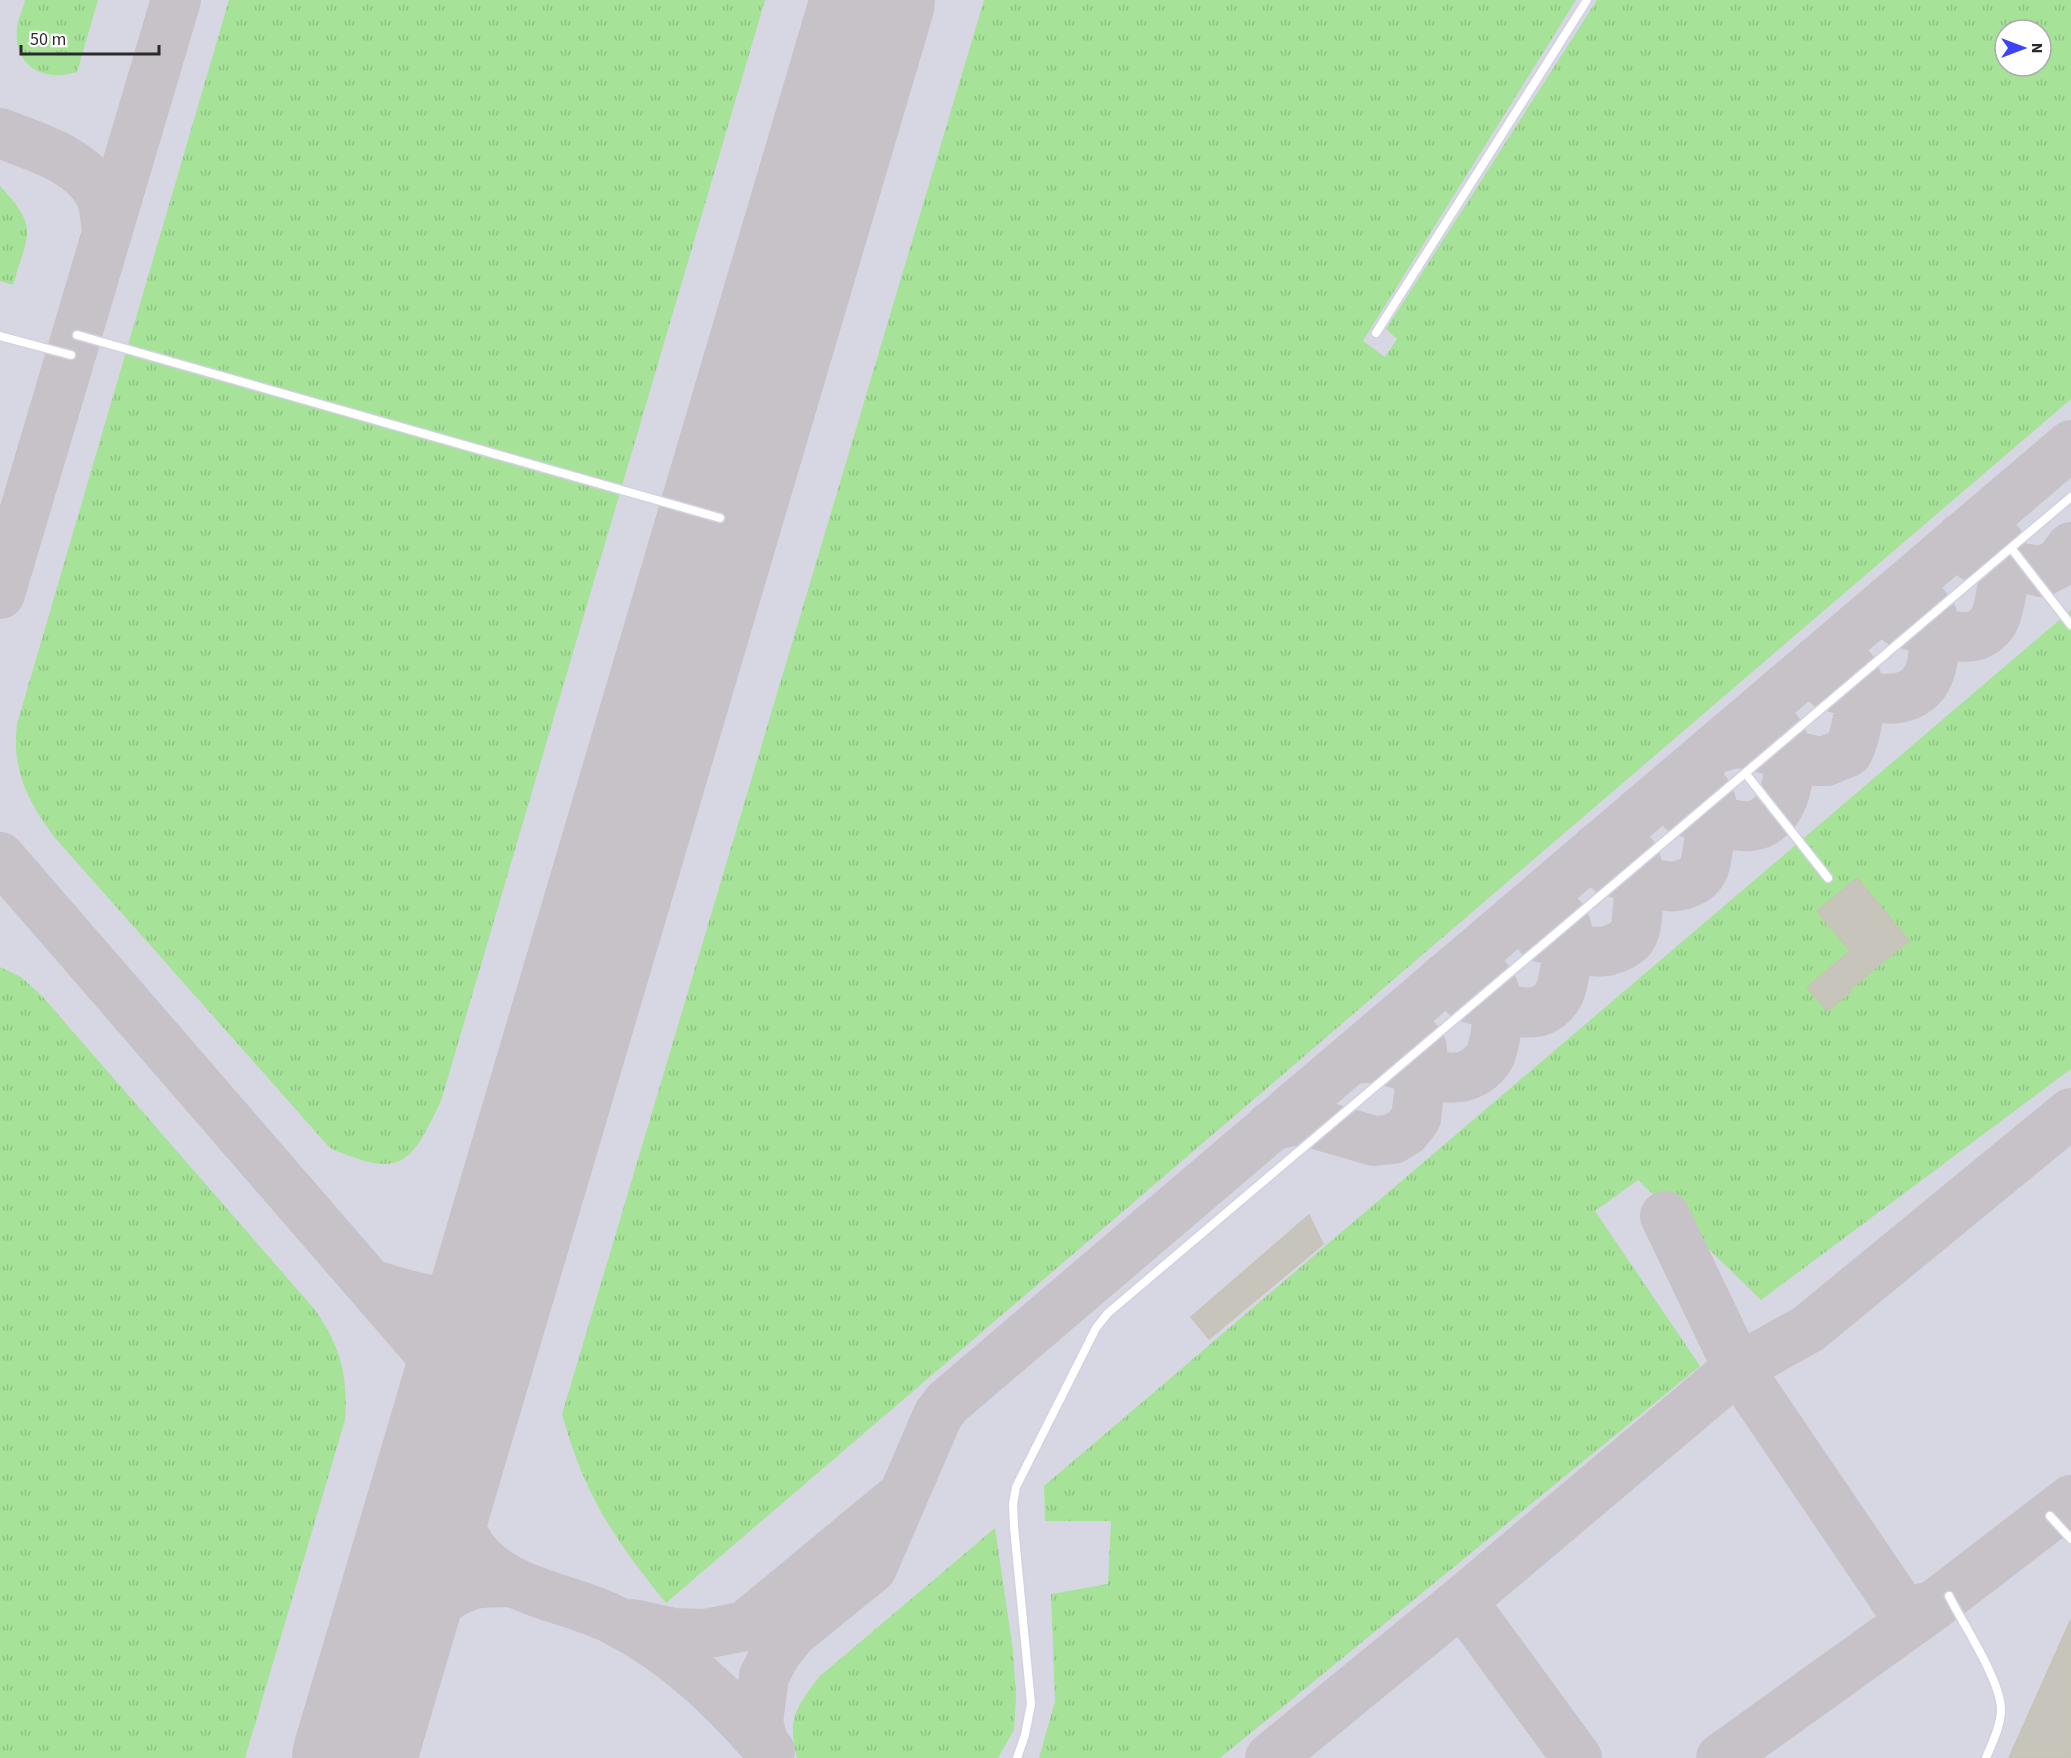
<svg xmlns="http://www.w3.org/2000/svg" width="2071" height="1758" font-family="'Source Sans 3',sans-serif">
	<defs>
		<pattern id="grass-tufts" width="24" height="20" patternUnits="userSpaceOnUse" patternTransform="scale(1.5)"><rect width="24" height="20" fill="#a6e298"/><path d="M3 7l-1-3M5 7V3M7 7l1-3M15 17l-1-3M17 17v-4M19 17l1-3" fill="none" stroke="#8fc283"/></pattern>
	</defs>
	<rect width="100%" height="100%" fill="#ece7dc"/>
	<!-- airport -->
	<path fill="#d7d7e4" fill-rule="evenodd" d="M 0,0 L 2071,0 L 2071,1758 L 0,1758 ZM 2005,30 L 2041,30 L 2041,66 L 2005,66 Z"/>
	<!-- grass -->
	<path fill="url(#grass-tufts)" fill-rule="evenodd" d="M 25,0 L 98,0 L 77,72 C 44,82 13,67 17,28 C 18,19 23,9 25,0 Z
		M 229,0 L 765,0 L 441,1101 C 410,1166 401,1179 330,1148 L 56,839 C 29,804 11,770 17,724 Z
		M 984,0 L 1576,0 L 1363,341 L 1385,357 L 1397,339 L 1386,329 L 1597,0 L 2071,0 L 2071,399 L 666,1603 C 614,1539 584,1494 562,1414 ZM 2005,30 L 2041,30 L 2041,66 L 2005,66 Z
		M 0,186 C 40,229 28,233 13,285 L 0,281 Z
		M 2071,610 L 2071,1069 L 1761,1300 L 1638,1180 L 1595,1211 L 1700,1366 L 1220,1758 L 1039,1758 L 1055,1701 L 1051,1594 L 1108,1584 L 1111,1521 L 1045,1521 L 1044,1486 Z
		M 0,967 L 21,977 L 42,996 L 316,1311 C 341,1348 348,1376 345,1420 L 245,1758 L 0,1758 Z
		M 995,1528 L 1013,1650 L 1016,1697 L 1014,1730 L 998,1758 L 797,1758 C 787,1718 796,1707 820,1676 Z"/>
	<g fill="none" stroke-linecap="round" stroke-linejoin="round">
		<!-- taxiway -->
		<path stroke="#c6c2c8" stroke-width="50" d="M 845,96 L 856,0
			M 0,133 C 35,147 82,159 100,195 C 105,205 105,220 107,231
			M 1974,557 L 2042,572 L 2059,563 L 2071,547
			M 0,594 L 176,0
			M 1900,622 C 1919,627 1958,642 1977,635 C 1983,633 1991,626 1994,620 C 1999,611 2000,599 2002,589 C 2008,554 2007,527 1962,537
			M 1828,685 C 1860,696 1915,715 1930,671 C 1936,655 1933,631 1932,615 C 1922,598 1908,594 1890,599
			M 1714,749 L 1736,743 L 1747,744 L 1816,761 L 1826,761 L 1848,752 C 1862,723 1873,645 1817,661
			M 1683,811 C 1700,816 1734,828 1751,826 C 1792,820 1799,749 1773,726
			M 0,857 L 432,1356 C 438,1370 445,1384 447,1399 C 449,1412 447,1427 447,1440 C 448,1475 450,1516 470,1546 C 501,1593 567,1596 614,1620 C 676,1651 725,1699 770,1751
			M 1610,871 C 1627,875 1660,889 1677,886 C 1687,884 1698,880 1703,870 C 1707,862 1707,851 1709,843 C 1717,808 1716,776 1670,787
			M 1540,937 C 1560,942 1585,955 1607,951 C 1615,949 1626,944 1631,938 C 1637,930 1637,916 1638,907 C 1642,875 1642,835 1596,849
			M 1467,997 C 1488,1003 1513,1015 1535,1012 C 1543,1011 1550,1006 1555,1000 C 1562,992 1563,980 1565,970 C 1573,932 1570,899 1522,913
			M 1348,1061 C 1389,1046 1438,1092 1472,1073 C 1479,1070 1488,1061 1491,1054 C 1503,1015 1504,952 1445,978
			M 1271,1126 L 1292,1121 L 1309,1122 L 1374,1141 L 1393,1139 L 1406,1131 L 1416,1118 L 1422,1071 L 1422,1048 L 1417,1040
			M 1665,1216 L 1738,1368 L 1898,1604 L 1912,1610 L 1933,1606 L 1721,1758
			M 371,1284 C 396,1292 437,1306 463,1299 C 477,1296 486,1284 496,1275
			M 1462,1601 L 1577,1758
			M 1933,1606 L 2071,1500
			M 632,1624 L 673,1633 L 705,1634 L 745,1626 L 897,1500
			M 375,1685 C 396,1651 428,1599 468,1586 C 482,1581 500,1583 514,1582
			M 764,1745 L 758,1722 L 764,1676 L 776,1653 L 793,1632 L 872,1568 L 938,1415 L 947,1403 L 2071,445
			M 1270,1758 L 1462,1601 L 1738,1368 L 1808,1329 L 2071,1113"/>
		<!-- runway -->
		<path stroke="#c6c2c8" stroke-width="124" d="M 354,1758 L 873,0"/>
	</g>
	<!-- building -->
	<path fill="#c7c4bb" stroke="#c7c3b5" stroke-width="1.5" d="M 1857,878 L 1909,941 L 1849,990 L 1851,992 L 1827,1011 L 1807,987 L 1850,951 L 1817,911 Z
		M 1309,1215 L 1323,1244 L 1209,1339 L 1191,1317 Z
		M 2071,1619 L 2071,1758 L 2009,1758 Z"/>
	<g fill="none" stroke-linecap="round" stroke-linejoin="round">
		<!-- lane casing -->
		<g stroke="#d1d1e2" stroke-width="11">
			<path id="lane" d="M 1376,333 L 1587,0
				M 77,335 L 720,518
				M 0,336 L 71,355
				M 2011,548 L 2071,625
				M 1746,774 L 1828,878
				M 2050,1516 L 2071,1539
				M 1949,1596 C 1963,1624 2000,1679 2001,1709 C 2001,1726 1992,1743 1986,1758
				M 1017,1758 L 1025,1735 L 1031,1704 L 1014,1527 L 1013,1504 L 1016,1487 L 1096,1328 L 1108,1313 L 2071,497"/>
		</g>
		<!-- lane -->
		<use href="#lane" stroke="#fff" stroke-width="8"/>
	</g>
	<!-- north arrow -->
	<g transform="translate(2023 48) rotate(90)"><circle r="28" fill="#ffffff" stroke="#aaaaaa" stroke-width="1.5"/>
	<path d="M0-4.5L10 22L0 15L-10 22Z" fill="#3c42f8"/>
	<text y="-9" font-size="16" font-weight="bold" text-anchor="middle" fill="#2a2a2a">N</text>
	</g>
	<!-- scale -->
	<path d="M21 45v9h138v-9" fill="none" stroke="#2a2a2a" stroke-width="3"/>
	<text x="30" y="45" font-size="18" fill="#2a2a2a" stroke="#ffffff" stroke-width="4.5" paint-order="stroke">50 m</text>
</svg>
